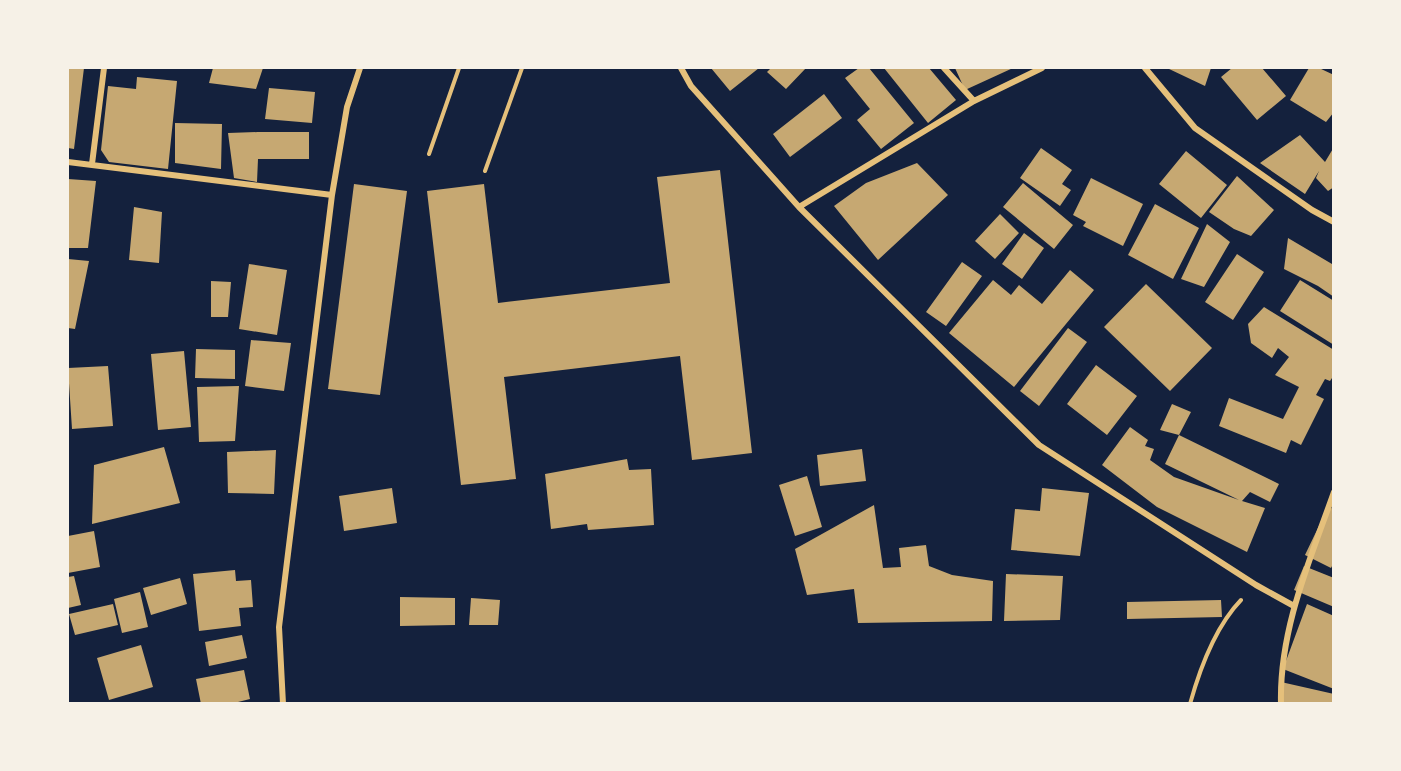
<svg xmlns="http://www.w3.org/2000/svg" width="1401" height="771" font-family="'Sofia Sans Condensed',sans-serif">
	<rect width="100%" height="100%" fill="#14213d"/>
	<!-- building -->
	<path fill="#c6a872" d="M 68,68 L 84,68 L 74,149 L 68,148 Z
		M 213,68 L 263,68 L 256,89 L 209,83 Z
		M 711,68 L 759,68 L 730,91 Z
		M 771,68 L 806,68 L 786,89 L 767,72 Z
		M 859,68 L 869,68 L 914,123 L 881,149 L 857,120 L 870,109 L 845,78 Z
		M 884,68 L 929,68 L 956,100 L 928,123 Z
		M 955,68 L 1013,68 L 965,90 Z
		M 1167,68 L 1211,68 L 1205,86 Z
		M 1232,68 L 1262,68 L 1286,96 L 1257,120 L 1221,77 Z
		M 1309,68 L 1319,68 L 1334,75 L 1334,112 L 1326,122 L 1290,100 Z
		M 137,77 L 177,81 L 168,169 L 109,162 L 101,150 L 108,86 L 136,89 Z
		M 269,88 L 315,92 L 312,123 L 265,119 Z
		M 824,94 L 842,118 L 790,157 L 773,134 Z
		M 175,123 L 222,124 L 221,169 L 175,163 Z
		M 258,132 L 309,132 L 309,159 L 258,159 L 257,182 L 234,178 L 228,133 Z
		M 1300,135 L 1325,162 L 1334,147 L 1334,187 L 1328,191 L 1316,178 L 1319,171 L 1305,194 L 1260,163 Z
		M 1041,148 L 1072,170 L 1062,184 L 1071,190 L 1060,206 L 1020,178 Z
		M 1186,151 L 1227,185 L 1201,218 L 1159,184 Z
		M 917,163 L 948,195 L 878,260 L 834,206 L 866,183 Z
		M 720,170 L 752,453 L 692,460 L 680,356 L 504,377 L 516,479 L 461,485 L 427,191 L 484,184 L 498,303 L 670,283 L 657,177 Z
		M 1237,176 L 1274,210 L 1251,236 L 1234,229 L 1209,212 Z
		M 1091,178 L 1143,204 L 1123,246 L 1083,226 L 1086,222 L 1073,215 Z
		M 68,179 L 96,181 L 88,248 L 68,248 Z
		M 1023,183 L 1073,225 L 1054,249 L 1003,207 Z
		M 354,184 L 407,191 L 380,395 L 328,389 Z
		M 1155,204 L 1199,228 L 1173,279 L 1128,255 Z
		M 134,207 L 162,212 L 159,263 L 129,260 Z
		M 1000,214 L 1019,233 L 995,259 L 975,241 Z
		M 1207,224 L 1230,242 L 1204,287 L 1181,279 Z
		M 1024,233 L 1044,248 L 1022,279 L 1002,264 Z
		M 1288,238 L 1332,264 L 1334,263 L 1334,297 L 1318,286 L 1284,269 Z
		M 1237,254 L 1264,272 L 1233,320 L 1205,302 Z
		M 68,259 L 89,261 L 75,329 L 68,328 Z
		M 962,262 L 982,276 L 946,326 L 926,312 Z
		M 249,264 L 287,270 L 277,335 L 239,329 Z
		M 1070,270 L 1094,290 L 1014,387 L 949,333 L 993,280 L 1011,295 L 1019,285 L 1042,304 Z
		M 1300,280 L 1334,301 L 1334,345 L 1280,311 Z
		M 211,281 L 231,282 L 228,317 L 211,317 Z
		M 1146,284 L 1212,348 L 1170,391 L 1104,327 Z
		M 1264,307 L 1334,350 L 1334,375 L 1330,381 L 1325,379 L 1316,395 L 1324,399 L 1301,445 L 1291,440 L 1286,453 L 1219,426 L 1229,398 L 1283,419 L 1299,387 L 1275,375 L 1289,357 L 1278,348 L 1272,358 L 1251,343 L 1248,324 Z
		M 1068,328 L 1087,342 L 1039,406 L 1020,391 Z
		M 251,340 L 291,343 L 284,391 L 245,386 Z
		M 196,349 L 235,350 L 235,379 L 195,378 Z
		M 184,351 L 191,427 L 158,430 L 151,354 Z
		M 1096,365 L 1137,396 L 1107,435 L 1067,404 Z
		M 108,366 L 113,426 L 72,429 L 68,368 Z
		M 239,386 L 235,441 L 199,442 L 197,387 Z
		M 1172,404 L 1191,412 L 1179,435 L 1279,484 L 1270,502 L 1250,492 L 1242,501 L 1265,508 L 1247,552 L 1157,507 L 1102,465 L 1130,427 L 1148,440 L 1145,446 L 1154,449 L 1150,460 L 1174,477 L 1239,500 L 1165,464 L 1179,435 L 1160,430 Z
		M 164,447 L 180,503 L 92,524 L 94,465 Z
		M 862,449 L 866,481 L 820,486 L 817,455 Z
		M 276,450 L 274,494 L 228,493 L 227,452 Z
		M 627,459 L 629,470 L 651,469 L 654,525 L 588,530 L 587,524 L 551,529 L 545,474 Z
		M 807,476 L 822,527 L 795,536 L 779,485 Z
		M 392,488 L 397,523 L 344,531 L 339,496 Z
		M 1042,488 L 1089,493 L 1080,556 L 1011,550 L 1015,509 L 1040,511 Z
		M 874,505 L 883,568 L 901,567 L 899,548 L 926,545 L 929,566 L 952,575 L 993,581 L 992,621 L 858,623 L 854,589 L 807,595 L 795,549 Z
		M 1328,507 L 1334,509 L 1334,562 L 1331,568 L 1305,555 Z
		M 94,531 L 100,567 L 68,573 L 68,536 Z
		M 1304,566 L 1334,578 L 1334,607 L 1294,590 Z
		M 235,570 L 236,581 L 251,580 L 253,607 L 239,608 L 241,626 L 199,631 L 193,574 Z
		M 1006,574 L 1063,576 L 1060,620 L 1004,621 Z
		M 74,576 L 81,605 L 68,608 L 68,577 Z
		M 180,578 L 187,604 L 151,615 L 143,588 Z
		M 140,592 L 148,627 L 122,633 L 114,599 Z
		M 400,597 L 455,598 L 455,625 L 400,626 Z
		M 471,598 L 500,600 L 498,625 L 469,625 Z
		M 1221,600 L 1222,617 L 1127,619 L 1127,602 Z
		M 113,604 L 118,625 L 75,635 L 69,614 Z
		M 1307,604 L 1334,616 L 1334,689 L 1283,669 Z
		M 242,635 L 247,658 L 209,666 L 205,642 Z
		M 141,645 L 153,687 L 109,700 L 97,658 Z
		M 244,670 L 250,699 L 230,704 L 201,704 L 196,679 Z
		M 1281,682 L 1334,694 L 1334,704 L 1281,704 Z"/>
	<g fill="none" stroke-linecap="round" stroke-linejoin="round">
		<!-- path -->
		<path stroke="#e5c07b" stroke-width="4" d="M 429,154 L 459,68
			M 485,171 L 522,68
			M 1190,704 C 1200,668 1215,627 1241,600"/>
		<!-- minor -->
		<path stroke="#e5c07b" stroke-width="6" d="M 681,68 L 691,86 L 799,207 L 1039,445 L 1256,585 L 1294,606
			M 944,68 L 974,101
			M 1145,68 L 1195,128 L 1312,210 L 1334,222
			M 68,162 L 332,195
			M 92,164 L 104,68
			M 799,207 L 974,101 L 1042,68
			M 283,704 L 279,627 L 332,195 L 347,107 L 360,68
			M 1281,704 C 1279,630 1310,560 1334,492"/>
	</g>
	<!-- border -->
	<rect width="1401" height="771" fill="none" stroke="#f6f1e7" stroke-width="138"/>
</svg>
